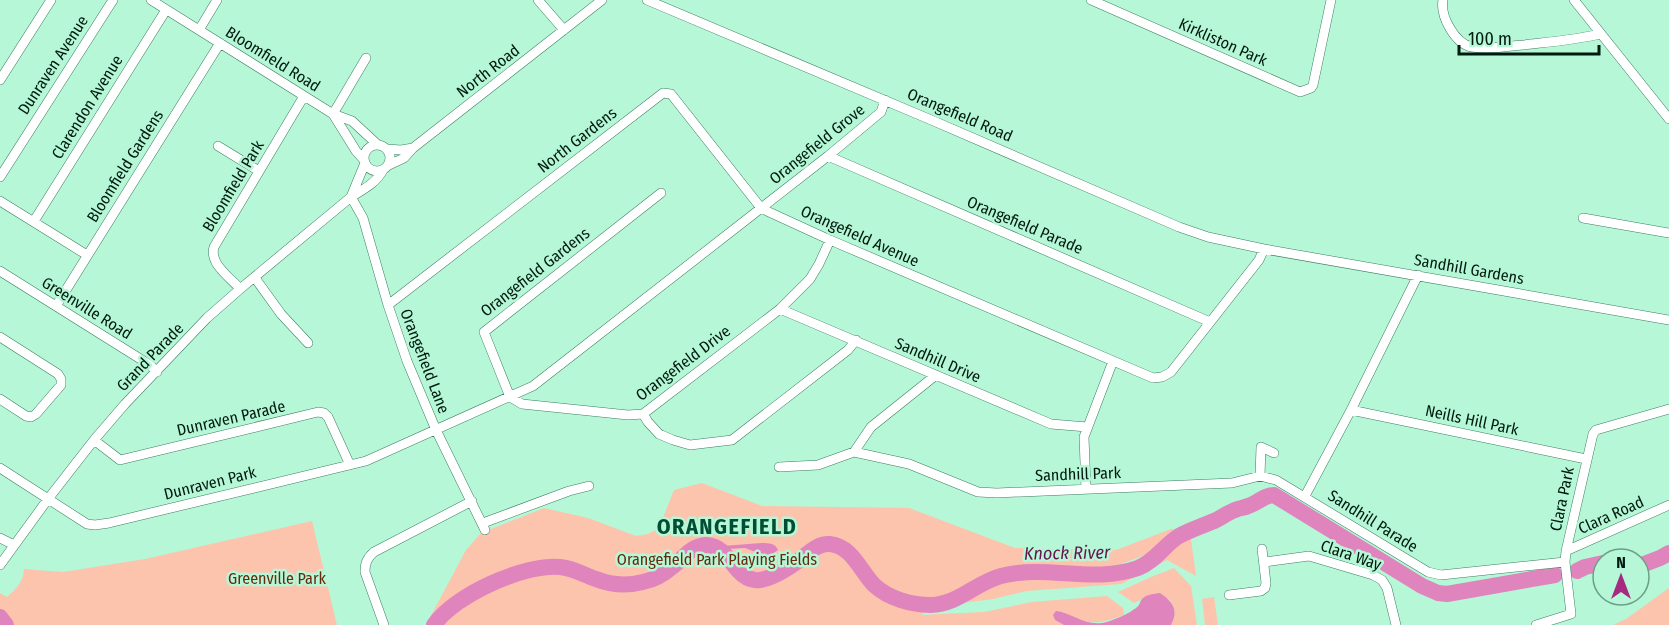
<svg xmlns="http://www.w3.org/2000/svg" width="1669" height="625" font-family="'Fira Sans Condensed',sans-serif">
	<rect width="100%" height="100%" fill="#b5f7d6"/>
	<!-- green -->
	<path fill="#fdc4ad" d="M 702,483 L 762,506 L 909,508 L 1015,548 L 1116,550 L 1171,529 L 1185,530 L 1156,551 L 1110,568 L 1000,571 L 970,582 L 921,615 L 984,612 L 1032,602 L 1107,596 L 1123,608 L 1124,615 C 1096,625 1090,625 1062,612 L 1055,620 L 1064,625 L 426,625 L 466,550 L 481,533 L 544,508 L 588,518 L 636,536 L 648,534 L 659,528 L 674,490 Z
		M 312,521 L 337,625 L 0,625 L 0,593 L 7,597 C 16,589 24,581 24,569 L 63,572 L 145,559 Z
		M 1190,532 L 1196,576 L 1167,560 L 1121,584 L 1027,591 L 993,599 L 954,604 L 975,590 L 1009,579 L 1046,575 L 1086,578 L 1127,575 L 1159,560 Z
		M 1174,568 L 1191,586 L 1197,625 L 1171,625 C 1176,615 1176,609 1170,600 L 1150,595 L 1134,603 L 1118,592 L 1151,577 Z
		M 1669,588 L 1669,625 L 1613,625 L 1626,619 Z
		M 1214,597 L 1218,625 L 1205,625 L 1202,599 Z"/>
	<!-- water -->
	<path fill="#df84bd" d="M 761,543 C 769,543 775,543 778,550 L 771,555 L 763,555 L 745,548 L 727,549 L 723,546 Z
		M 1160,593 C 1173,602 1179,610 1171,625 L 1064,625 L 1055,620 L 1053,615 L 1056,611 C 1073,613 1082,625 1102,623 C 1110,622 1131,613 1137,607 C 1140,605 1140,601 1142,599 C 1147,594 1154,594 1160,593 Z"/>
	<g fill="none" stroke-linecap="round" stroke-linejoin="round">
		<!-- river -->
		<path stroke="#df84bd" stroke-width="16" d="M 1639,566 L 1660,558 L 1669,553
			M 1577,571 L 1585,567 L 1603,563
			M 0,617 L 6,625
			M 434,625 C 455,595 523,564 560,567 C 573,568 584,575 596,579 C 611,585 627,586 643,582 C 653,580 664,574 672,567 C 683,559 691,545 707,545 C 731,546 734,583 760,580 C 773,578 787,569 798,561 C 808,554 817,543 830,544 C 852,546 861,572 874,585 C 889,599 912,605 931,605 C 957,605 977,582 1001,576 C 1046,564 1093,584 1138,568 C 1156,561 1164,545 1179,536 C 1190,530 1202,526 1214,521 C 1221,518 1227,513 1235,510 C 1239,508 1244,508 1248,506 C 1258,503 1264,495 1274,495 L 1422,586 L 1438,593 L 1447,594 L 1555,575"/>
		<!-- minor casing -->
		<g stroke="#3e7e61" stroke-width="10">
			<path id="minor" d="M 151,0 L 333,114 L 352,121 L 378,145
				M 538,0 L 564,30
				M 647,0 L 929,119 L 1179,227 L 1208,237 L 1264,249 L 1669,320
				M 1091,0 L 1300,92 L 1311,88 L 1313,85 L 1331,0
				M 1443,0 C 1440,16 1455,44 1472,47 C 1488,50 1506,46 1523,45 C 1549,42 1575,40 1600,34
				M 1574,0 L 1669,119
				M 199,30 L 217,0
				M 0,80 L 51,0
				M 333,114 L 366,58
				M 333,114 L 356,151 L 364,160
				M364 158a13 13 0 1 1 26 0a13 13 0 1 1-26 0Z
				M 218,146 L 259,171
				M 387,149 L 401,150 L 413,148 L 602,0
				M 828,156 L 1210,322
				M 387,166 L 404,158 L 413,148
				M 0,177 L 113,0
				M 661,193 L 484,332 L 510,397 L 522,404 L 628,415 L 643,414 L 780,309 L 810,279 L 819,264 L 830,240
				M 351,197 L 363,218 L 388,305 L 407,361 L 436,430 L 485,530
				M 351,197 L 365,163
				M 0,201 L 87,255
				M 1583,218 L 1669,233
				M 34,221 L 166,10
				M 0,271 L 150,365 L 157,372
				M 255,278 L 281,314 L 308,343
				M 240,289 C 230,277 209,264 214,247 L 304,96
				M 388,305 L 663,93 L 671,94 L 761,208 L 769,212 L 830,240 L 1153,378 L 1162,377 L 1171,372 L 1259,260 L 1264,249
				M 56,306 L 220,43
				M 780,309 L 1051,424 L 1087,427
				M 0,337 L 58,374 L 61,379 L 61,385 L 36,414 L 31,417 L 26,416 L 0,399
				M 1351,410 L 1586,459
				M 643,414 L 648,422 L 659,434 L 673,440 L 690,445 L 732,440 L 848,350 L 856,340
				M 94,440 L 120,460 L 318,412 L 324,413 L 328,417 L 350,465
				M 854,452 L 871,427 L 936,375
				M 779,467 L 818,465 L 854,452 L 909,464 L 978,492 L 997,493 L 1232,483 L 1260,476 L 1276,480 L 1428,572 L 1441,575 L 1565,562
				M 0,468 L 87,524 L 95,525 L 109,523 L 366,461 L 533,386 L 828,156 L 881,112 L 885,100
				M 1260,476 L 1261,447 L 1274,453
				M 1086,489 L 1084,437 L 1113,361
				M 1305,496 L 1351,410 L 1418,275
				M 483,523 L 569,491 L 589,486
				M 0,538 L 14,545
				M 1566,551 L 1669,505
				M 1264,562 L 1309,556 L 1373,575 L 1382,580 L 1387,588 L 1396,625
				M 0,565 L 48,499 L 94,440 L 125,404 L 207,318 L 240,289 L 351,197 C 364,189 376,183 383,170
				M 1229,595 L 1261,591 L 1265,588 L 1266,583 L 1262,549
				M 384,625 L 365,572 C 365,563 367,558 374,552 L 472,501
				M 1536,625 L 1571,614 L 1565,562 L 1566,551 L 1593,434 L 1596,430 L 1669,409"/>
		</g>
		<!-- minor -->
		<use href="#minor" stroke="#fff" stroke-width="9"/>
	</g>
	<g text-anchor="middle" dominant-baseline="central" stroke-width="5" stroke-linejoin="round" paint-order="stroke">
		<!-- street labels -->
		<g font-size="16" fill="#011a0f" stroke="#b5f7d6">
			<text transform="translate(1223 42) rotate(24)">Kirkliston Park</text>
			<text transform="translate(273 59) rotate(32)">Bloomfield Road</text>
			<text transform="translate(53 65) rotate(-57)">Dunraven Avenue</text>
			<text transform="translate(488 71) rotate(-38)">North Road</text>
			<text transform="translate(87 107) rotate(-58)">Clarendon Avenue</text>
			<text transform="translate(960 115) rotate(23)">Orangefield Road</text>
			<text transform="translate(577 140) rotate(-38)">North Gardens</text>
			<text transform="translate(817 144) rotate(-39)">Orangefield Grove</text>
			<text transform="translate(125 166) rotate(-58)">Bloomfield Gardens</text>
			<text transform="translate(233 186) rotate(-59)">Bloomfield Park</text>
			<text transform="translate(1025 225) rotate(23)">Orangefield Parade</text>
			<text transform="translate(860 236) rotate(24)">Orangefield Avenue</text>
			<text transform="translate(1469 269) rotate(10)">Sandhill Gardens</text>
			<text transform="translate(535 272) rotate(-38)">Orangefield Gardens</text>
			<text transform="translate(87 308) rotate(32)">Greenville Road</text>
			<text transform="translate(150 357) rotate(-46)">Grand Parade</text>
			<text transform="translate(938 360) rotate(23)">Sandhill Drive</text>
			<text transform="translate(425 361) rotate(69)">Orangefield Lane</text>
			<text transform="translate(683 363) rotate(-37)">Orangefield Drive</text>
			<text transform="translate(231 418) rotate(-13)">Dunraven Parade</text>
			<text transform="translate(1472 420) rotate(12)">Neills Hill Park</text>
			<text transform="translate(1078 474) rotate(-2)">Sandhill Park</text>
			<text transform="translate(210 483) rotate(-14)">Dunraven Park</text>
			<text transform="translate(1562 499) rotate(-78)">Clara Park</text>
			<text transform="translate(1611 515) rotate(-24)">Clara Road</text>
			<text transform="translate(1373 521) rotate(32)">Sandhill Parade</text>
			<text transform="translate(1351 555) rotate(19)">Clara Way</text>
		</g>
		<!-- park labels -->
		<g font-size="16" fill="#67290d" stroke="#b5f7d6">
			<text x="717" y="559">Orangefield Park Playing Fields</text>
			<text x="277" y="578">Greenville Park</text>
		</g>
		<!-- water labels -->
		<g font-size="18" font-style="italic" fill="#65144d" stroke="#b5f7d6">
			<text transform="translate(1067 553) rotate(-1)">Knock River</text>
		</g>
		<!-- district labels -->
		<g font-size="22" font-weight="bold" letter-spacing="1.5" fill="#014e34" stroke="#b5f7d6">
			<text x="727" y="526">ORANGEFIELD</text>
		</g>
	</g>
	<!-- north arrow -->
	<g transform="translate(1621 577)"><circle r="28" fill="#b5f7d6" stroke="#6d9f86" stroke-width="1.5"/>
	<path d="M0-4.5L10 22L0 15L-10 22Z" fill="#a52b81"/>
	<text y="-9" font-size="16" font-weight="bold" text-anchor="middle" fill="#011a0f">N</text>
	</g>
	<!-- scale -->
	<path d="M1459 45v9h140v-9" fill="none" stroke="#011a0f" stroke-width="3"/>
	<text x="1468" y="45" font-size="18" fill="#011a0f" stroke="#b5f7d6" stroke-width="4.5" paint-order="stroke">100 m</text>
</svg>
